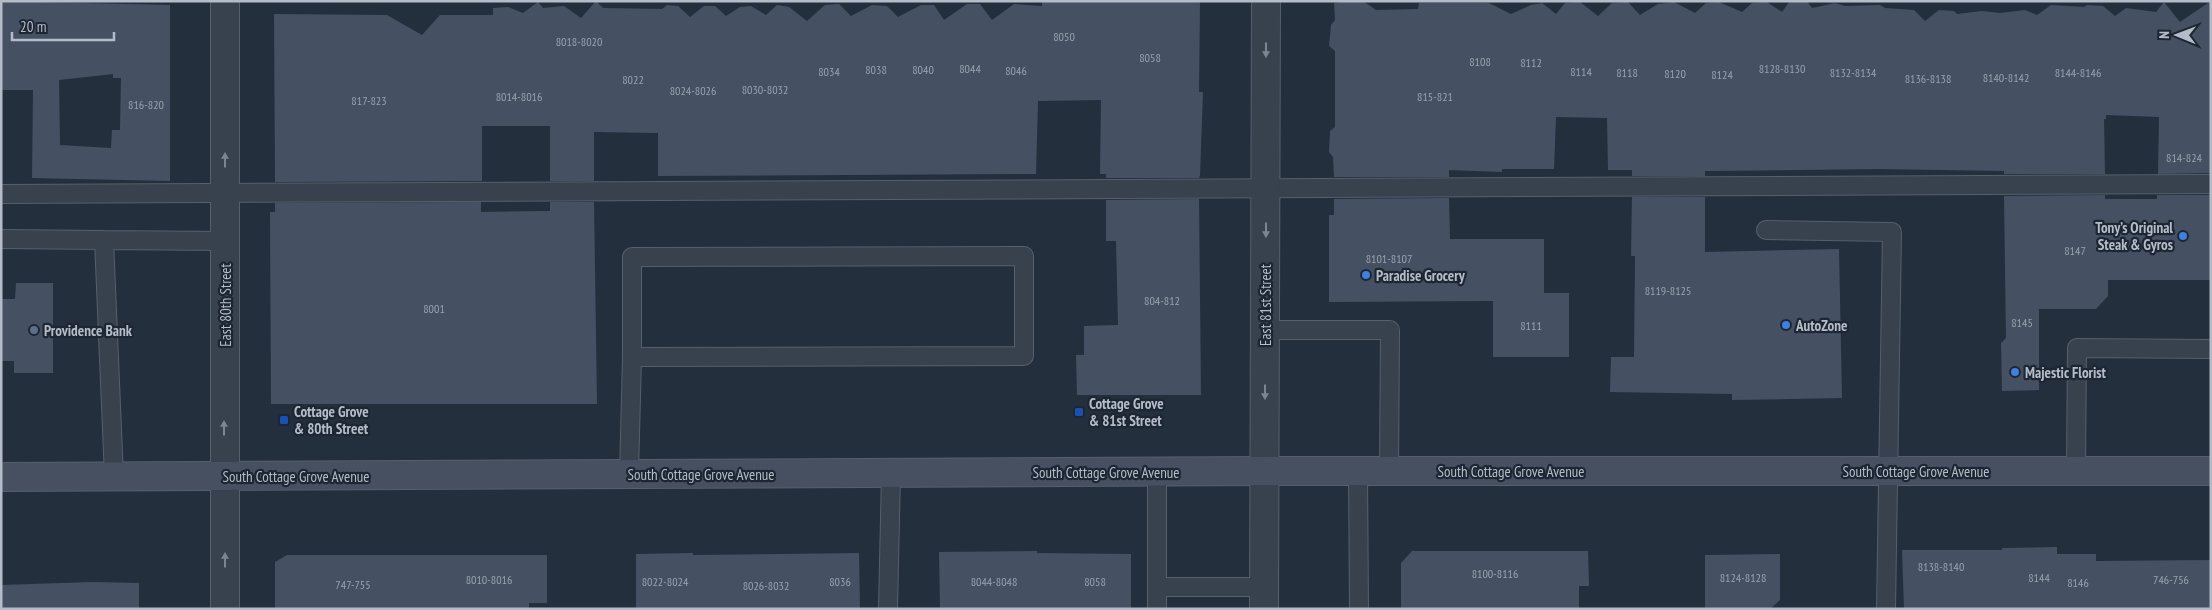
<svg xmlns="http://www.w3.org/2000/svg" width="2212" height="610" font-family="'PT Sans Narrow',sans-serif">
	<rect width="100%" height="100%" fill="#242f3e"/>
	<!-- building -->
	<path fill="#455162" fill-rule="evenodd" d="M 1,1 L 170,5 L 170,181 L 32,178 L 33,90 L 1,90 ZM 113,74 L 113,78 L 121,78 L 120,130 L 112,130 L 111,148 L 60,145 L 59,80 Z
		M 596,1 L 603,8 L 662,9 L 667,5 L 678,6 L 690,17 L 704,6 L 715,6 L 726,16 L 740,7 L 751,6 L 766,15 L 777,5 L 789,7 L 807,21 L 825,5 L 839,4 L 851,16 L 872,5 L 887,6 L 898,17 L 921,5 L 934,5 L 944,20 L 967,4 L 980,4 L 992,20 L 1014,4 L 1042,6 L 1042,1 L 1200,2 L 1199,92 L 1203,92 L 1200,175 L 1199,178 L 1106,178 L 1106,174 L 1100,174 L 1101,100 L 1038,101 L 1036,174 L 658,176 L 658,133 L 594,132 L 594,181 L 550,181 L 550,126 L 482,126 L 482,181 L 275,182 L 274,14 L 387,15 L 422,35 L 440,15 L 493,15 L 493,8 L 508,7 L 523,13 L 538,2 L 543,8 L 564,6 L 581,18 Z
		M 1345,1 L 1363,1 L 1376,10 L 1418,9 L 1419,3 L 1489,3 L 1511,14 L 1531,5 L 1542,3 L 1556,14 L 1565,3 L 1580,2 L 1598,16 L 1612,3 L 1628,2 L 1640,15 L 1658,4 L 1674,2 L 1695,13 L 1706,3 L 1719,2 L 1742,12 L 1752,3 L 1767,2 L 1782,12 L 1790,1 L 1807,1 L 1812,8 L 1835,3 L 1845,6 L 1880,5 L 1885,8 L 1914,10 L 1925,21 L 1939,10 L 1954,11 L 1957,14 L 1982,11 L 2000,13 L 2025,10 L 2037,15 L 2051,5 L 2084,7 L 2087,5 L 2103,6 L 2115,16 L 2126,8 L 2156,12 L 2164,2 L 2180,22 L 2211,1 L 2211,173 L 2158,174 L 2159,117 L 2106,115 L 2106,119 L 2104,119 L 2105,174 L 2004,174 L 2004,171 L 1879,169 L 1705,171 L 1705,176 L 1632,176 L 1632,170 L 1608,170 L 1607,118 L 1556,117 L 1554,169 L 1502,169 L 1502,172 L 1449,170 L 1449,177 L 1334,177 L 1333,157 L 1329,152 L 1330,131 L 1335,127 L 1335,51 L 1329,46 L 1331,25 L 1335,20 L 1334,3 Z
		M 2105,195 L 2105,199 L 2157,199 L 2157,195 L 2211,195 L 2211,280 L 2108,280 L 2108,296 L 2096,309 L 2039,309 L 2039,390 L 2002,391 L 2001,343 L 2006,338 L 2004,196 Z
		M 1632,197 L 1705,197 L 1705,252 L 1839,249 L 1842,398 L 1732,400 L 1732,394 L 1610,392 L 1611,357 L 1634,357 L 1635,256 L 1631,256 Z
		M 1449,198 L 1450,239 L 1544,239 L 1544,293 L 1569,293 L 1569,357 L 1493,357 L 1493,301 L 1329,302 L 1329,215 L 1334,215 L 1334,199 Z
		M 1199,199 L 1201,395 L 1077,395 L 1076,355 L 1084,355 L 1084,326 L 1118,325 L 1116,241 L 1106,241 L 1106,200 Z
		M 481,202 L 481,212 L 550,211 L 550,202 L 594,202 L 597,404 L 271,404 L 270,212 L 275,212 L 275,203 Z
		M 16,283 L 53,283 L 53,373 L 14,373 L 14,361 L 1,361 L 1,299 L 15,299 Z
		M 2057,547 L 2057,554 L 2096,554 L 2096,561 L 2211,560 L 2211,609 L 1904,609 L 1902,550 L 2002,550 L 2002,548 Z
		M 1037,551 L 1037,553 L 1131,554 L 1131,609 L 940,609 L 939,552 Z
		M 1412,551 L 1588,551 L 1589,586 L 1579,586 L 1579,609 L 1401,609 L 1401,563 Z
		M 693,553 L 693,555 L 859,553 L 860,609 L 636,609 L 636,554 Z
		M 1780,554 L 1780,600 L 1770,609 L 1705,609 L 1705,555 Z
		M 287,555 L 547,555 L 547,603 L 529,603 L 529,609 L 275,609 L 275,562 Z
		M 93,582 L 139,583 L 139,609 L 2,609 L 1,585 Z"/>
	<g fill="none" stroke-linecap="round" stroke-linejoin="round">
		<!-- service casing -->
		<g stroke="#565f6c" stroke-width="20">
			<path id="service" d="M 1,194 L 2211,184
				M 1766,230 L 1892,232 L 1886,609
				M 1,239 L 104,240 L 114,477
				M 104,240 L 225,241
				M 1024,256 L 1024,356 L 632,357 L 632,257 Z
				M 1265,330 L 1390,330 L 1389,471
				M 1358,471 L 1359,609
				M 2076,471 L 2077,348 L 2211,349
				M 629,474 L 632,357
				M 1157,587 L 1264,587
				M 888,609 L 891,473
				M 1157,609 L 1157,472"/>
		</g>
		<!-- minor casing -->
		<g stroke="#565f6c" stroke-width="30">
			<path id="minor" d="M 225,609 L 225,1
				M 1264,609 L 1266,1"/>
		</g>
		<!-- secondary casing -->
		<g stroke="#565f6c" stroke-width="30">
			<path id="secondary" d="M 1,477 L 1265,471 L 2211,471"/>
		</g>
		<!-- service -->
		<use href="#service" stroke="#38414e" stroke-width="18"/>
		<!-- minor -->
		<use href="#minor" stroke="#38414e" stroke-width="28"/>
		<!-- secondary -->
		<use href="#secondary" stroke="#465061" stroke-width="28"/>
	</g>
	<!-- one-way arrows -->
	<defs><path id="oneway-solid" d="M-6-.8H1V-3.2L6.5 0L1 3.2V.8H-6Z" transform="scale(1.25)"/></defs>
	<g fill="#7c8592">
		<use href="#oneway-solid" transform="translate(1266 50) rotate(90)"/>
		<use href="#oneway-solid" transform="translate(225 160) rotate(-90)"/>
		<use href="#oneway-solid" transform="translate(1266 230) rotate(90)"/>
		<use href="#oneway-solid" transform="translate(1265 392) rotate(90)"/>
		<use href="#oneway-solid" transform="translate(224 428) rotate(-90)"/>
		<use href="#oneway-solid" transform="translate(225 560) rotate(-90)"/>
	</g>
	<!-- markers -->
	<g fill="#3f7fe0" stroke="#1d2633" stroke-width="2">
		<circle cx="2183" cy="236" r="5"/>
		<circle cx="1366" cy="275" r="5"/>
		<circle cx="1786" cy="325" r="5"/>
		<circle cx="2015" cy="372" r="5"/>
	</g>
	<circle fill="#5c6f8a" stroke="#1d2633" stroke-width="2" cx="34" cy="330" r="5"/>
	<g fill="#1a4fb4" stroke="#1d2633" stroke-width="2">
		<rect x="1074" y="407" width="10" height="10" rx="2.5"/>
		<rect x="279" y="415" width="10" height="10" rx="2.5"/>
	</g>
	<g text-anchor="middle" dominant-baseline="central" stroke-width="4.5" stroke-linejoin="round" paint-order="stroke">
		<!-- number labels -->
		<g font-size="12" fill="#98a1af">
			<text x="1064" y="36">8050</text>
			<text x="579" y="41">8018-8020</text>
			<text x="1150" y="57">8058</text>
			<text x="1480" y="61">8108</text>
			<text x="1531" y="62">8112</text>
			<text x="970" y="68">8044</text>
			<text x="1782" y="68">8128-8130</text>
			<text x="876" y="69">8038</text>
			<text x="923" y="69">8040</text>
			<text x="1016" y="70">8046</text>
			<text x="829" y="71">8034</text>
			<text x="1581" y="71">8114</text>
			<text x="1627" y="72">8118</text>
			<text x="1853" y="72">8132-8134</text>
			<text x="2078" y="72">8144-8146</text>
			<text x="1675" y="73">8120</text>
			<text x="1722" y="74">8124</text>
			<text x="2006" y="77">8140-8142</text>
			<text x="1928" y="78">8136-8138</text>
			<text x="633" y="79">8022</text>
			<text x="765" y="89">8030-8032</text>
			<text x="693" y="90">8024-8026</text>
			<text x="519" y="96">8014-8016</text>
			<text x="1435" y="96">815-821</text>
			<text x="369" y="100">817-823</text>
			<text x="146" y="104">816-820</text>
			<text x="2184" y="157">814-824</text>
			<text x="2075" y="250">8147</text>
			<text x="1389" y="258">8101-8107</text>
			<text x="1668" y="290">8119-8125</text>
			<text x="1162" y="300">804-812</text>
			<text x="434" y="308">8001</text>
			<text x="2022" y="322">8145</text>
			<text x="1531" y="325">8111</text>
			<text x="1941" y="566">8138-8140</text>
			<text x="1495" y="573">8100-8116</text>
			<text x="1743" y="577">8124-8128</text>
			<text x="2039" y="577">8144</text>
			<text x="489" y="579">8010-8016</text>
			<text x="2171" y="579">746-756</text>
			<text x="665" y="581">8022-8024</text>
			<text x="840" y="581">8036</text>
			<text x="994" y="581">8044-8048</text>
			<text x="1095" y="581">8058</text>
			<text x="2078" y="582">8146</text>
			<text x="353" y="584">747-755</text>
			<text x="766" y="585">8026-8032</text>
		</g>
		<!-- poi labels -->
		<g font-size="15" font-weight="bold" fill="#b4bcc9" stroke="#1d2633" text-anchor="start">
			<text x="2173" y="227" text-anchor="end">Tony’s Original<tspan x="2173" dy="17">Steak &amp; Gyros</tspan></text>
			<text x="1376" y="275">Paradise Grocery</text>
			<text x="1796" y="325">AutoZone</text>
			<text x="44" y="330">Providence Bank</text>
			<text x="2025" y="372">Majestic Florist</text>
			<text x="1089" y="403">Cottage Grove<tspan x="1089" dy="17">&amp; 81st Street</tspan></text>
			<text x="294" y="411">Cottage Grove<tspan x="294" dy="17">&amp; 80th Street</tspan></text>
		</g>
		<!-- street labels -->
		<g font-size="15" fill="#b4bcc9" stroke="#1d2633">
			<text transform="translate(225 305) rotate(-90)">East 80th Street</text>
			<text transform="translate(1265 305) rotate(-90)">East 81st Street</text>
			<text x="1511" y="471">South Cottage Grove Avenue</text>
			<text x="1916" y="471">South Cottage Grove Avenue</text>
			<text x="1106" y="472">South Cottage Grove Avenue</text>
			<text x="701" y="474">South Cottage Grove Avenue</text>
			<text x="296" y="476">South Cottage Grove Avenue</text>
		</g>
	</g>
	<!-- border -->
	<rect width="2212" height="610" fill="none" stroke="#b4bcc9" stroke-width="5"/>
	<!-- north arrow -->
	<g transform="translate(2177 35) rotate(271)" stroke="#1d2633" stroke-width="4" paint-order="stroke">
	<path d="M0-4L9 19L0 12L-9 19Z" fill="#b4bcc9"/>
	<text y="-8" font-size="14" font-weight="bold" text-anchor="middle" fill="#b4bcc9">N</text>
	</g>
	<!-- scale -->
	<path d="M12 32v8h102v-8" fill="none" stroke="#b4bcc9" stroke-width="2.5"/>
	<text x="20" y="32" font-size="15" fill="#b4bcc9" stroke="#1d2633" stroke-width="4" paint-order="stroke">20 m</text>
</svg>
